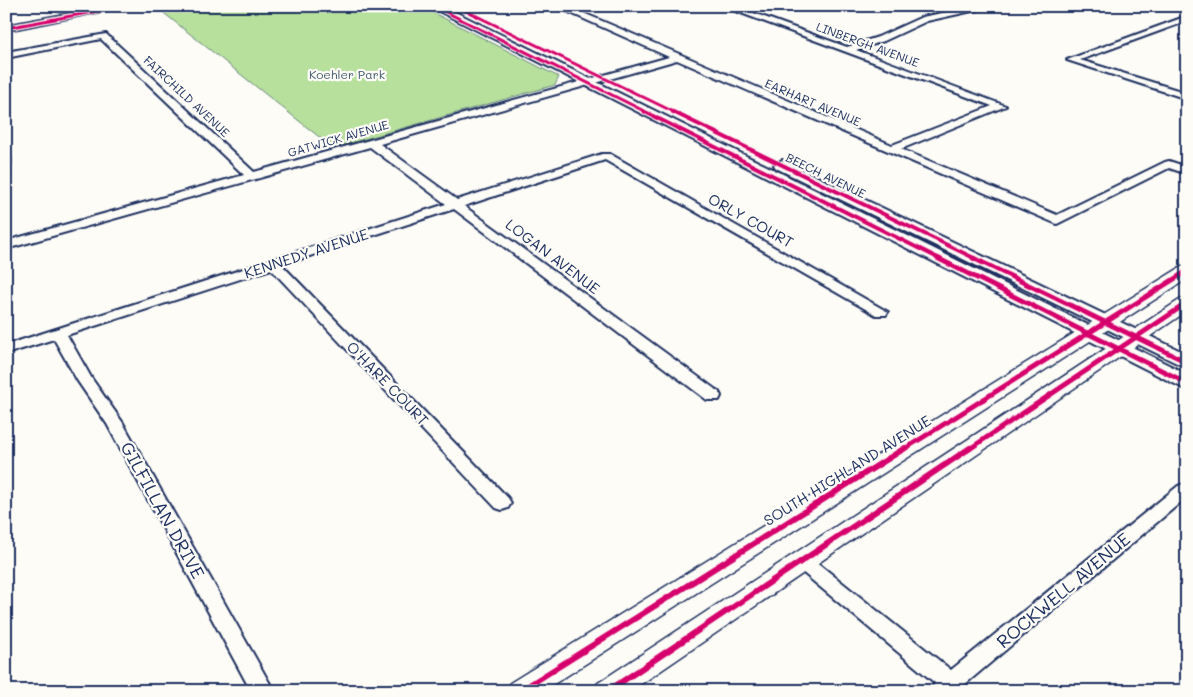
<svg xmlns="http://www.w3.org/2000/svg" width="1193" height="697" font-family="Mali,sans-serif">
	<rect width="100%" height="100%" fill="#fdfcf7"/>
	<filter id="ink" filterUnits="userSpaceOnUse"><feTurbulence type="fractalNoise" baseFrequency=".02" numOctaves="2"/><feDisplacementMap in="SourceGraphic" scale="10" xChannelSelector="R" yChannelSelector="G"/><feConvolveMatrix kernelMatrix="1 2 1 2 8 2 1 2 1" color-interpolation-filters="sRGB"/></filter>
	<g filter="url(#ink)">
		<!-- green -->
		<path fill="#b7e09c" stroke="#69887d" d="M 155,6 L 420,6 L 559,77 L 555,85 L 333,148 Z"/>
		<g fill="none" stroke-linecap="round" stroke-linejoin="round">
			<!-- minor casing -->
			<g stroke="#1b2f5e" stroke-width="4">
				<path id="minor" d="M 555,6 L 566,6 L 574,9 L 602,6 L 581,12 L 892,145 L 992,106 L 722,6 L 734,6 L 847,47 L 878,37 L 922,17 L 978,6 L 995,6 L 927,21 L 884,41 L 856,50 L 1006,106 L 901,149 L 1057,215 L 1165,162 L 1169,161 L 1187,167 L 1187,174 L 1169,168 L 1057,224 L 677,60 L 380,144 L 457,200 L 602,154 L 610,154 L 888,312 L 886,315 L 876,315 L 605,160 L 464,206 L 719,392 L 721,396 L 719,400 L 707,400 L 454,209 L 282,265 L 508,498 L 511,503 L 508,508 L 502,510 L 496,508 L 271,269 L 67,335 L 92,379 L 123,423 L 274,691 L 251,691 L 107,424 L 77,380 L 54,339 L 6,354 L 6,345 L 446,204 L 370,147 L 6,249 L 6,241 L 244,175 L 101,39 L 6,58 L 6,52 L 106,34 L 254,172 L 669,57 Z
					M 1187,16 L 1187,21 L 1080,60 L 1187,93 L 1187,99 L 1067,60 Z
					M 6,157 L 11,159 L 11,163 L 6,164 Z
					M 1184,484 L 1187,484 L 1187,497 L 957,691 L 930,691 L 935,683 L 795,566 L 792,561 L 795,556 L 802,554 L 809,556 L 951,670 L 1178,486 Z"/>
			</g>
			<!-- tertiary casing -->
			<g stroke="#1b2f5e" stroke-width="3">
				<path id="tertiary" d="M 108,6 L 130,6 L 6,31 L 6,25 Z
					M 1180,6 L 1187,6 L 1187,10 Z
					M 1187,266 L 1187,279 L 543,691 L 506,691 L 510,683 L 1181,267 Z
					M 1187,298 L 1187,311 L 631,691 L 594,691 L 598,683 L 1181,299 Z"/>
			</g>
			<!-- secondary casing -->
			<g stroke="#1b2f5e" stroke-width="4">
				<path id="secondary" d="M 429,6 L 443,6 L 1187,374 L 1187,390 Z
					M 782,160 L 1187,354 L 1187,368 L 776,168 L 774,165 Z"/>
			</g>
			<!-- minor -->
			<use href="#minor" fill="#fdfcf7" fill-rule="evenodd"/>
			<!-- tertiary -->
			<use href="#tertiary" fill="#fdfcf7" fill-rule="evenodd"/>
			<!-- secondary -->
			<use href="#secondary" fill="#fdfcf7" fill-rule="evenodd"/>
			<!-- cycleway-far3 casing -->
			<g stroke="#fdfcf7" stroke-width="5">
				<path id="cycleway-far3" d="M 434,6 L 648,113
					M 456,6 L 676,113
					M 6,28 L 125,6"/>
			</g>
			<!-- cycleway-far2 casing -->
			<g stroke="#fdfcf7" stroke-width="6">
				<path id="cycleway-far2" d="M 645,112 L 940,259
					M 673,112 L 976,259"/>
			</g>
			<!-- cycleway-far1 casing -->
			<g stroke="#fdfcf7" stroke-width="8">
				<path id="cycleway-far1" d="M 937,258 L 1187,383
					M 973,258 L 1187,362
					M 903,450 L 1187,271
					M 968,450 L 1187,303"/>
			</g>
			<!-- cycleway casing -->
			<g stroke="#fdfcf7" stroke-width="9">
				<path id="cycleway" d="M 520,691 L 905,448
					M 608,691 L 970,448"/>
			</g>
			<!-- cycleway-far3 -->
			<use href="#cycleway-far3" stroke="#d6006c" stroke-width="3"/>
			<!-- cycleway-far2 -->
			<use href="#cycleway-far2" stroke="#d6006c" stroke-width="4"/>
			<!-- cycleway-far1 -->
			<use href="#cycleway-far1" stroke="#d6006c" stroke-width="5"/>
			<!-- cycleway -->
			<use href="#cycleway" stroke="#d6006c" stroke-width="6"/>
		</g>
	</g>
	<g text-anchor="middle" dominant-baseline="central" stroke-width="4.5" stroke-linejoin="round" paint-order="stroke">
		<!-- far-street labels -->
		<g font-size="12" fill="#1b2f5e" stroke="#fdfcf7">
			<text transform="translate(868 44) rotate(20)">LINBERGH AVENUE</text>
			<text transform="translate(187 96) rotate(43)">FAIRCHILD AVENUE</text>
			<text transform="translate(813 102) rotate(23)">EARHART AVENUE</text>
			<text transform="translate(338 138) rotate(-16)">GATWICK AVENUE</text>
			<text transform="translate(826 175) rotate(26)">BEECH AVENUE</text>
		</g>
		<!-- far-park labels -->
		<g font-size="12" fill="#425b6e" stroke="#fdfcf7">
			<text x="347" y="74">Koehler Park</text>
		</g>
		<!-- street labels -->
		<g font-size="15" fill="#1b2f5e" stroke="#fdfcf7">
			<text transform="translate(751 220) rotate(29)">ORLY COURT</text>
			<text transform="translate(306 253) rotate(-18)">KENNEDY AVENUE</text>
			<text transform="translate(553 256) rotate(37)">LOGAN AVENUE</text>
			<text transform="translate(388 383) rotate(46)">O'HARE COURT</text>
			<text transform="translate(847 470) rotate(-32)">SOUTH HIGHLAND AVENUE</text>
		</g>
		<!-- near-street labels -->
		<g font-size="18" fill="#1b2f5e" stroke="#fdfcf7">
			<text transform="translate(163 510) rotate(61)">GILFILLAN DRIVE</text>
			<text transform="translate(1063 590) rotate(-40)">ROCKWELL AVENUE</text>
		</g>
	</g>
	<!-- margin -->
	<rect width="1193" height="697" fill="none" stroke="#fdfcf7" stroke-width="25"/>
	<rect x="12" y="12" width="1168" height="672" fill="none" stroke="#1b2f5e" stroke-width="2" filter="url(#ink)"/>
</svg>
